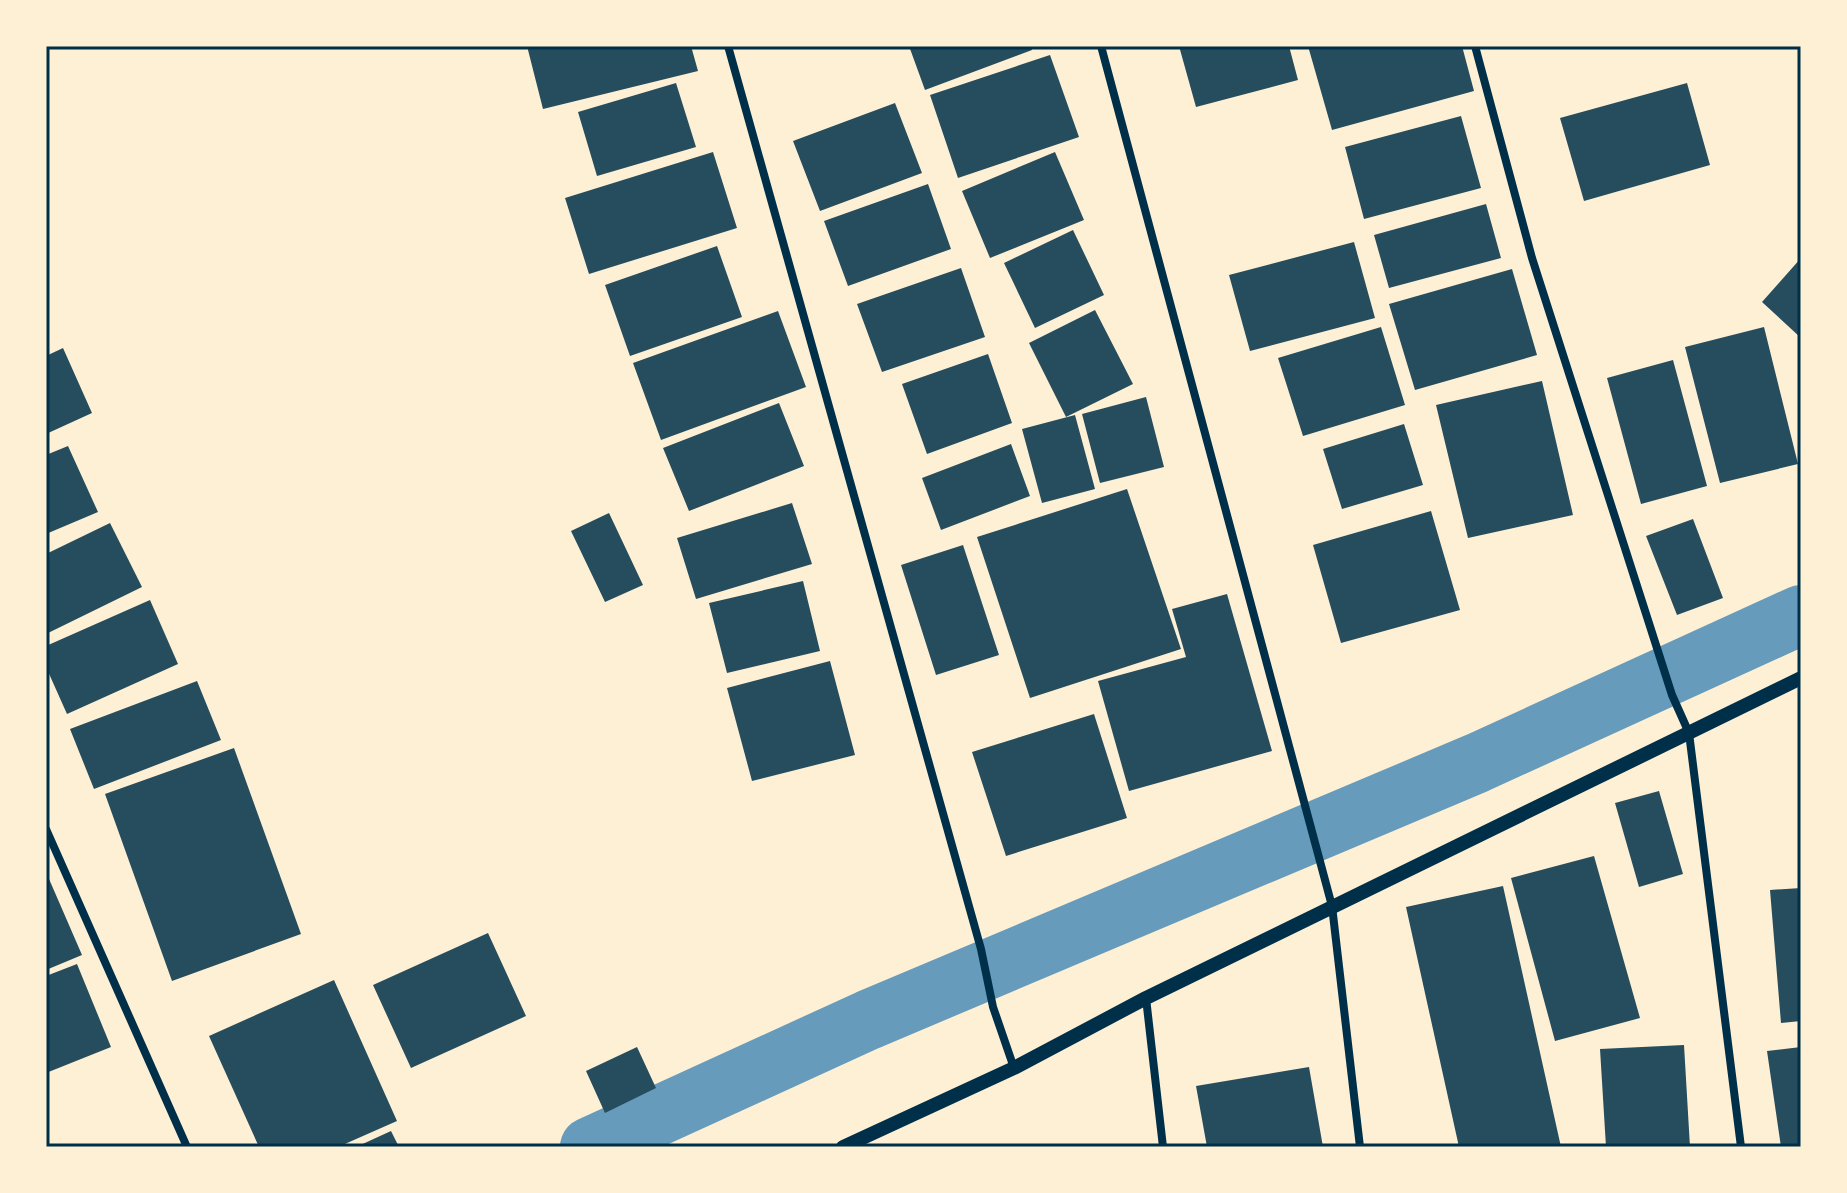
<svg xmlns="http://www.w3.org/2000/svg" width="1847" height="1193" font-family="'Asap Condensed',sans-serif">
	<rect width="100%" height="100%" fill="#fdf0d5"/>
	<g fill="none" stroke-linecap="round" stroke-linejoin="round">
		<!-- canal -->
		<path stroke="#669bbc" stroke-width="60" d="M 590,1147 L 868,1020 L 1477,763 L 1801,615"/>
	</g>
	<!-- building -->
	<path fill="#264d5e" d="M 527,46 L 691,46 L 698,71 L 543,109 Z
		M 909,46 L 1031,46 L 1032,50 L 925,90 Z
		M 1179,46 L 1289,46 L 1298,80 L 1196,107 Z
		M 1308,46 L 1462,46 L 1474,91 L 1332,130 Z
		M 1050,55 L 1079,137 L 958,178 L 930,95 Z
		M 676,83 L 696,147 L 597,176 L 578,112 Z
		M 1687,83 L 1710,165 L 1584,201 L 1560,118 Z
		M 895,103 L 922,173 L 820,211 L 793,141 Z
		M 1461,116 L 1481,188 L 1364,219 L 1345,147 Z
		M 713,152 L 737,228 L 589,274 L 565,198 Z
		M 1055,152 L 1084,220 L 990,258 L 962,191 Z
		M 928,184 L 951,249 L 848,286 L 824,221 Z
		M 1486,204 L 1501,258 L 1389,288 L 1374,235 Z
		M 1073,230 L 1104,295 L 1035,328 L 1004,263 Z
		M 1354,242 L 1375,318 L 1250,351 L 1229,275 Z
		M 717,246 L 742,317 L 630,356 L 605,285 Z
		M 1801,258 L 1801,338 L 1762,302 Z
		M 961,268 L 985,337 L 882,372 L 857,304 Z
		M 1512,269 L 1537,355 L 1415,390 L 1389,304 Z
		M 1095,310 L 1133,384 L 1066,417 L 1029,343 Z
		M 778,311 L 806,387 L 661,440 L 633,363 Z
		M 1381,327 L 1405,405 L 1303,436 L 1278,358 Z
		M 1764,327 L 1798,464 L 1720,483 L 1685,347 Z
		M 63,348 L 92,413 L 46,434 L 46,356 Z
		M 988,354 L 1012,423 L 927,454 L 902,384 Z
		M 1673,360 L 1707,486 L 1641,504 L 1607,378 Z
		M 1542,381 L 1573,515 L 1468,538 L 1436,405 Z
		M 1146,397 L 1164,467 L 1100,483 L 1082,414 Z
		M 779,403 L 804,466 L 689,511 L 663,448 Z
		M 1075,415 L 1095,489 L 1042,503 L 1022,429 Z
		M 1404,424 L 1423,485 L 1342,509 L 1323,449 Z
		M 1011,444 L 1030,496 L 941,530 L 922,478 Z
		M 68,446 L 98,512 L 46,534 L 46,455 Z
		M 1127,489 L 1181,649 L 1030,698 L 977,537 Z
		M 792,503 L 812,564 L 696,599 L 677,538 Z
		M 1431,511 L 1460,610 L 1341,643 L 1313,545 Z
		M 609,513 L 643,585 L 605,602 L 571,531 Z
		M 1693,519 L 1723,598 L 1677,615 L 1646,536 Z
		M 110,523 L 142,587 L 46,634 L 46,554 Z
		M 963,545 L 999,655 L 936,675 L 901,565 Z
		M 803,581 L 820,651 L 727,673 L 709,603 Z
		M 1227,594 L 1272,751 L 1129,791 L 1098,681 L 1186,657 L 1172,609 Z
		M 150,600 L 178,664 L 67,714 L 46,667 L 46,646 Z
		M 830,661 L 855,755 L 752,781 L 727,688 Z
		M 197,681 L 221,740 L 94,789 L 70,729 Z
		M 1094,714 L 1127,818 L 1006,856 L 972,752 Z
		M 234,748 L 301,934 L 172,981 L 105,794 Z
		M 1659,791 L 1683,874 L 1639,887 L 1615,803 Z
		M 1594,856 L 1640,1018 L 1555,1041 L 1511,878 Z
		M 46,872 L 82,955 L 46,970 Z
		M 1503,886 L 1561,1147 L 1459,1147 L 1406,907 Z
		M 1801,888 L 1801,1021 L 1781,1023 L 1770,890 Z
		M 488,933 L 526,1016 L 411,1068 L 373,985 Z
		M 77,964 L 111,1047 L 46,1073 L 46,976 Z
		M 334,980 L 397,1121 L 338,1147 L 259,1147 L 209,1036 Z
		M 1684,1045 L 1690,1147 L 1606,1147 L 1600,1049 Z
		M 637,1047 L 656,1088 L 605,1113 L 586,1071 Z
		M 1801,1047 L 1801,1147 L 1781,1147 L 1767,1051 Z
		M 1309,1067 L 1323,1147 L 1207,1147 L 1196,1086 Z
		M 391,1131 L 399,1147 L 356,1147 Z"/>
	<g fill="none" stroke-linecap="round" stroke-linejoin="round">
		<!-- minor -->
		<path stroke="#003049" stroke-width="8" d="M 728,46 L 981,949 L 993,1007 L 1014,1068
			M 1101,46 L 1332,906 L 1360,1147
			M 1475,46 L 1532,258 L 1672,695 L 1689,733 L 1741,1147
			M 46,829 L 187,1147
			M 1146,998 L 1163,1147"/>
		<!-- tertiary -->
		<path stroke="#003049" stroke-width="14" d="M 843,1147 L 1014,1068 L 1146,998 L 1801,678"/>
	</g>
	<!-- border -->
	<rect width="1847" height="1193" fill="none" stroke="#fdf0d5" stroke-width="96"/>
	<rect x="48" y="48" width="1751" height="1097" fill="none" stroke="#003049" stroke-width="3"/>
</svg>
